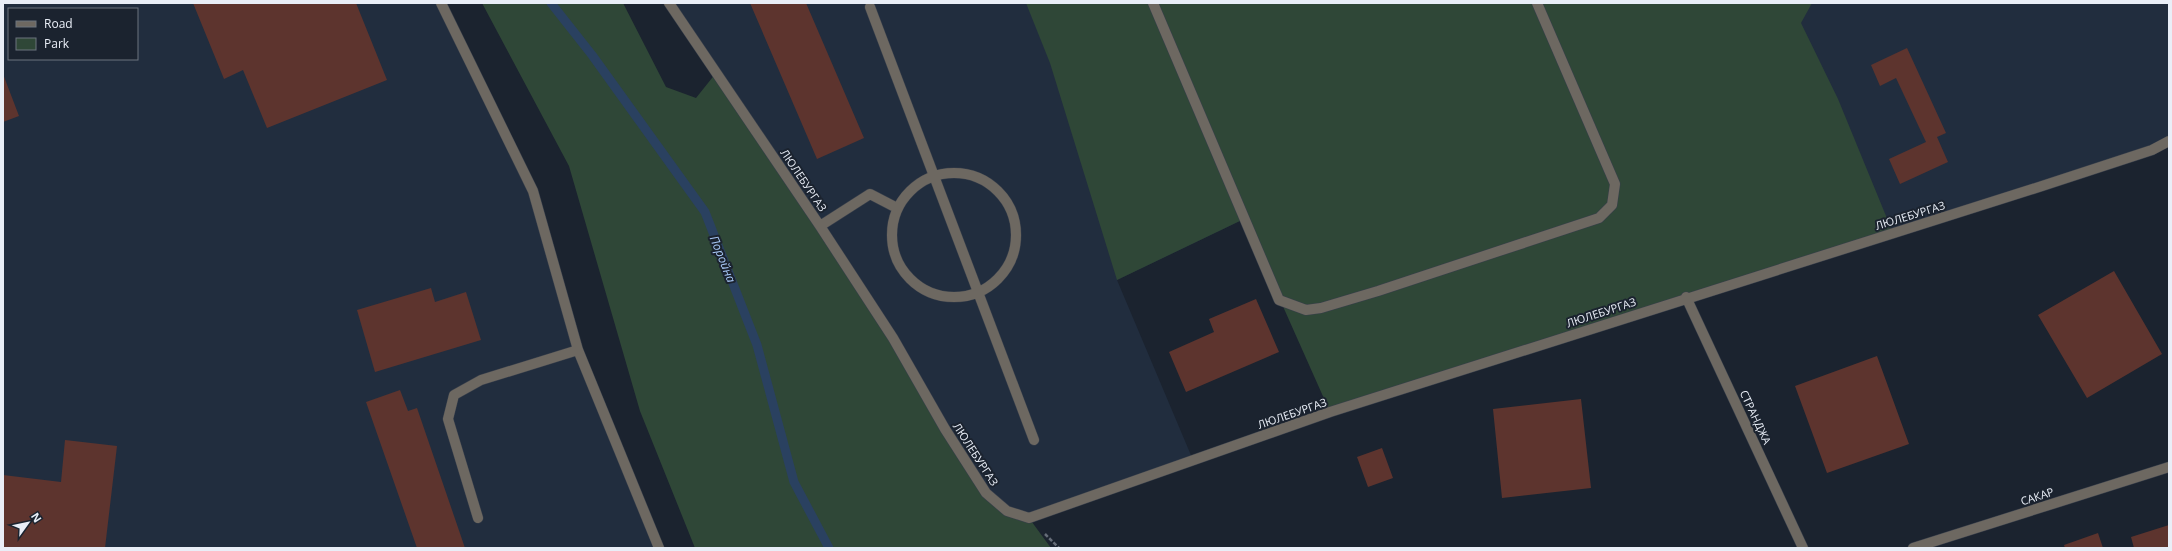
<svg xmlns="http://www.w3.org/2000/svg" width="2172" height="551" font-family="'Open Sans',sans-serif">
	<rect width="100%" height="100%" fill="#1b232f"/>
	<!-- built -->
	<path fill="#212d3e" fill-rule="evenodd" d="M 3,3 L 441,3 L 533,191 L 578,350 L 659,548 L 3,548 ZM 9,9 L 137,9 L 137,59 L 9,59 Z
		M 669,3 L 2169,3 L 2169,141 L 1686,297 L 1244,219 L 1117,280 L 1193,460 L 1029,518 L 1007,511 L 986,493 Z"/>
	<!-- green -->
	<path fill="#2f4737" d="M 482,3 L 623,3 L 666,87 L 696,98 L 716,73 L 820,226 L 986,493 L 1007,511 L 1029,518 L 1051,548 L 695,548 L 640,411 L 569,166 Z
		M 1026,3 L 1812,3 L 1801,23 L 1838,99 L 1893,233 L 1330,412 L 1244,219 L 1117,280 L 1050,63 Z"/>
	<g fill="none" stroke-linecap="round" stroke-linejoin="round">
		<!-- stream -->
		<path stroke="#2a4160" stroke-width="9" d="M 551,3 L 592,55 L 705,212 L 757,345 L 794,482 L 829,548"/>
	</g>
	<!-- building -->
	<path fill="#5d342e" d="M 193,3 L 356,3 L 387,80 L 267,128 L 243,70 L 224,79 Z
		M 750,3 L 806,3 L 864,138 L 817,159 Z
		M 1907,48 L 1946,133 L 1937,137 L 1948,162 L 1900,184 L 1889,159 L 1926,142 L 1896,78 L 1880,86 L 1871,65 Z
		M 3,74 L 19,116 L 3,122 Z
		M 2114,271 L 2162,354 L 2087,398 L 2038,315 Z
		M 431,288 L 435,302 L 466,292 L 481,340 L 375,372 L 357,310 Z
		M 1256,299 L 1279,352 L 1186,392 L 1169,352 L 1214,332 L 1209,319 Z
		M 1877,356 L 1909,444 L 1827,473 L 1795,386 Z
		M 400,390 L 408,411 L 417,408 L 465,548 L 417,548 L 366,402 Z
		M 1581,399 L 1591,488 L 1502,498 L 1493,409 Z
		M 65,440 L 117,446 L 105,548 L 3,548 L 3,475 L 61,482 Z
		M 1382,448 L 1393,478 L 1368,487 L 1357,457 Z
		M 2169,525 L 2169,548 L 2134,548 L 2131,537 Z
		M 2098,533 L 2103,548 L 2065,548 L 2064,545 Z"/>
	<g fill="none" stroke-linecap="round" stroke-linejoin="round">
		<!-- minor casing -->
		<g stroke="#383f4b" stroke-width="11">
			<path id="minor" d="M 441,3 L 533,191 L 578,350 L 659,548
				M 669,3 L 820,226 L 893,338 L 945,429 L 986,493 L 1007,511 L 1029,518 L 1330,412 L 2042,186 L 2152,150 L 2169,141
				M 1153,3 L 1279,300 L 1306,310 L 1321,308 L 1378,291 L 1599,218 L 1612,205 L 1615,184 L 1537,3
				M 870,7 L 1034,440
				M892 235a62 62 0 1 1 124 0a62 62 0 1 1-124 0Z
				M 820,226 L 870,194 L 897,208
				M 1686,297 L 1803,548
				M 478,518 L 448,419 L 454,395 L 481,380 L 578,350
				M 1913,548 L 2169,467"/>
		</g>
		<!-- path -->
		<path stroke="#666d78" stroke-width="2.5" stroke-dasharray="4 2" stroke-linecap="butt" d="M 1045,534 L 1059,548"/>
		<!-- minor -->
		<use href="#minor" stroke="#6d6861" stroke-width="10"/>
	</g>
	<g text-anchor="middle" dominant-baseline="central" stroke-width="4" stroke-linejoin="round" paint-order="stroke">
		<!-- street labels -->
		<g font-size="11" fill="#e9eef7" stroke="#1b232f">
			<text transform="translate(804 180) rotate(56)">ЛЮЛЕБУРГАЗ</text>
			<text transform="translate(1910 215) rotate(-17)">ЛЮЛЕБУРГАЗ</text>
			<text transform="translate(1601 312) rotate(-18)">ЛЮЛЕБУРГАЗ</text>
			<text transform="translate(1292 413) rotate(-19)">ЛЮЛЕБУРГАЗ</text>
			<text transform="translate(1756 417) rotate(65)">СТРАНДЖА</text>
			<text transform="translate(976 454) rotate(57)">ЛЮЛЕБУРГАЗ</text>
			<text transform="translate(2037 496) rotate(-18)">САКАР</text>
		</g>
		<!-- water labels -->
		<g font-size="12" font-style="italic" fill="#a7c7f5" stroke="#1b232f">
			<text transform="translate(723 259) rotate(68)">Поройна</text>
		</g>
	</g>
	<!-- border -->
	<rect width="2172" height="551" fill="none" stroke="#e9eef7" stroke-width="8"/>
	<!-- legend -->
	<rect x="8" y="8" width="130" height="52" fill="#1b232f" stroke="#6d747f"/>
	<rect x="16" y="21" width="20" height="6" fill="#6d6861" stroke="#6d747f"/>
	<text x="44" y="28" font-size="12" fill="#e9eef7">Road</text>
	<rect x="16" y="38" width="20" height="12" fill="#2f4737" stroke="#6d747f"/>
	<text x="44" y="48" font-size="12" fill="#e9eef7">Park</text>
	<!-- north arrow -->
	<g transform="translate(28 523) rotate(57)" stroke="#1b232f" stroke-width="3" paint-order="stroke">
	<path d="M0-3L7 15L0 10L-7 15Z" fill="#e9eef7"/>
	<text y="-6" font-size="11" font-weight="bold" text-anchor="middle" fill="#e9eef7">N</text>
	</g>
</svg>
